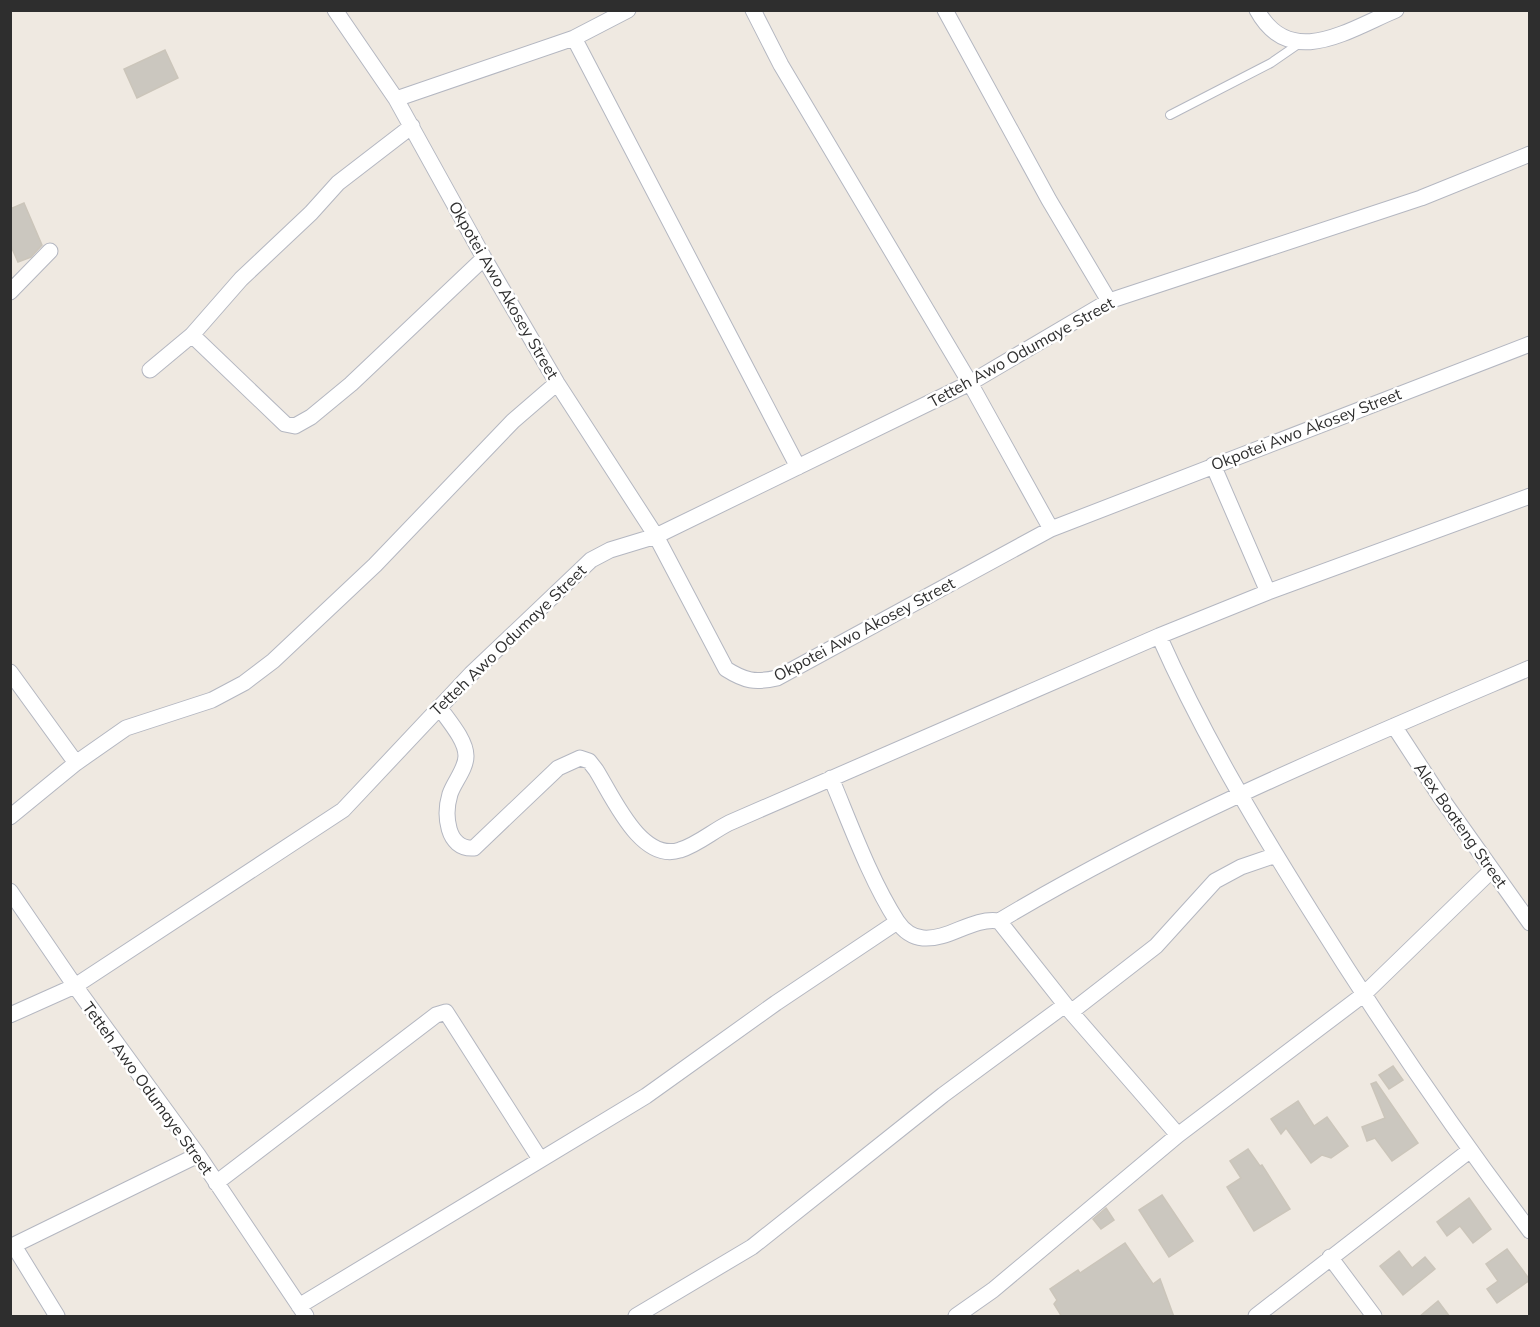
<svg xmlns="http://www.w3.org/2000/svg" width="1540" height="1327" font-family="Mulish,sans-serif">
	<rect width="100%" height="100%" fill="#efe9e1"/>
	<!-- building -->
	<path fill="#cbc7bf" stroke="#cbc5ba" stroke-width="1.5" d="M 165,50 L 178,78 L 137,98 L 124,69 Z
		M 24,203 L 42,245 L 31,257 L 18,262 L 10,244 L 10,209 Z
		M 1393,1066 L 1403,1080 L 1389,1089 L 1379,1075 Z
		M 1376,1082 L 1418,1143 L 1392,1161 L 1375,1138 L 1367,1141 L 1362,1127 L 1385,1118 L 1371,1084 Z
		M 1298,1101 L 1314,1126 L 1327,1117 L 1348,1146 L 1331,1158 L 1322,1155 L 1311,1163 L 1286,1128 L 1281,1134 L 1271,1119 Z
		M 1248,1149 L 1260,1166 L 1262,1165 L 1290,1209 L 1254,1231 L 1227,1187 L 1241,1178 L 1230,1161 Z
		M 1162,1195 L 1193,1241 L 1169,1257 L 1139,1210 Z
		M 1469,1198 L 1491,1229 L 1473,1243 L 1460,1226 L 1447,1236 L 1437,1222 Z
		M 1106,1208 L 1114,1220 L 1101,1229 L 1093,1219 Z
		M 1125,1243 L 1153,1284 L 1160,1279 L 1174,1317 L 1062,1317 L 1054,1304 L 1057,1300 L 1050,1289 L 1078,1270 L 1080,1273 Z
		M 1507,1249 L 1530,1280 L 1497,1303 L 1487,1289 L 1498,1281 L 1486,1264 Z
		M 1399,1251 L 1412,1268 L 1425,1257 L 1435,1269 L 1403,1295 L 1380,1266 Z
		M 1438,1301 L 1450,1317 L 1419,1317 Z"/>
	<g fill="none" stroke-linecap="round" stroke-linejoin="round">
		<!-- lane casing -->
		<g stroke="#b4b7c1" stroke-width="10">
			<path id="lane" d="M 1170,115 L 1271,63 L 1300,43"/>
		</g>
		<!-- street casing -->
		<g stroke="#b4b7c1" stroke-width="17">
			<path id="street" d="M 335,10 L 396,99 L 484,258 L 557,383 L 656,536 L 726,669 C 745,681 755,683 777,678 L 1051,529 L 1530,344
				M 753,10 L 781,65 L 970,383 L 1051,529
				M 945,10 L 1049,200 L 1109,301
				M 1257,10 C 1290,71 1350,29 1396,10
				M 574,38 L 798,467
				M 396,99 L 574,38 L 628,10
				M 10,292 L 50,251
				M 192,335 L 285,424 L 295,426 L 311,417 L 351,384 L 484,258
				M 150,370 L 192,335 L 241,279 L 311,213 L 338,183 L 412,126
				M 1213,465 L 1268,592
				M 1159,636 C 1202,733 1256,824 1312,913 C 1380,1022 1452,1128 1530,1231
				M 10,672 L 76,763
				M 439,707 C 448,720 466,740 466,756 C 466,769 454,782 450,794 C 444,814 446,850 474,848 L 558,768 L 580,758 L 589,761 L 596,770 C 613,797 641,863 680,850 C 697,845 713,831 729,823 L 1159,636 L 1268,592 L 1530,496
				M 1394,726 L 1439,795 L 1530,923
				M 831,778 C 850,823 870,879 897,921 C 903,930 912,937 923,938 C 950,940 972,917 999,921
				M 10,817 L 76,763 L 126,728 L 212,700 L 244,683 L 273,661 L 375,565 L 513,421 L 557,383
				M 10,891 L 75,986 L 10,1015
				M 1071,1012 L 1156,946 L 1215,881 L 1241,867 L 1276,855
				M 1178,1135 L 1071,1012 L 999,921 C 1167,820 1349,745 1530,668
				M 216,1183 L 436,1015 L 446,1012 L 540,1159
				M 14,1246 L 57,1316
				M 10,1247 L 198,1155
				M 1330,1257 L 1374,1316
				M 299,1306 L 646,1096 L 776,1003 L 897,922
				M 306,1316 L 198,1155 L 75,986 L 343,810 L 471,674 L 591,560 L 610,550 L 656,536 L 970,383 L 1109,301 L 1421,198 L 1530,154
				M 636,1316 L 752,1247 L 943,1095 L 1065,1005
				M 956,1316 L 993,1290 L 1178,1135 L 1363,995 L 1492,870
				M 1256,1316 L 1469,1151"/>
		</g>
		<!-- lane -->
		<use href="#lane" stroke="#fff" stroke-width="8"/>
		<!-- street -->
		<use href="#street" stroke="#fff" stroke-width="15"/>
	</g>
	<g text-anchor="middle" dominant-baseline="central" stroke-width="5" stroke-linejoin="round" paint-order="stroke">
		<!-- street labels -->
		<g font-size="16" fill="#2e2e2e" stroke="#fff">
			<text transform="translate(504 290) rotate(60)">Okpotei Awo Akosey Street</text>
			<text transform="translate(1021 352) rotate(-29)">Tetteh Awo Odumaye Street</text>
			<text transform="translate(1306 429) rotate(-21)">Okpotei Awo Akosey Street</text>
			<text transform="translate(864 629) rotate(-28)">Okpotei Awo Akosey Street</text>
			<text transform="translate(508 640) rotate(-44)">Tetteh Awo Odumaye Street</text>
			<text transform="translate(1461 825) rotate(55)">Alex Boateng Street</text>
			<text transform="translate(148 1088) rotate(54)">Tetteh Awo Odumaye Street</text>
		</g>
	</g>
	<!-- border -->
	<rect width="1540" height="1327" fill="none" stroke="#2e2e2e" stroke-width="24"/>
</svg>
